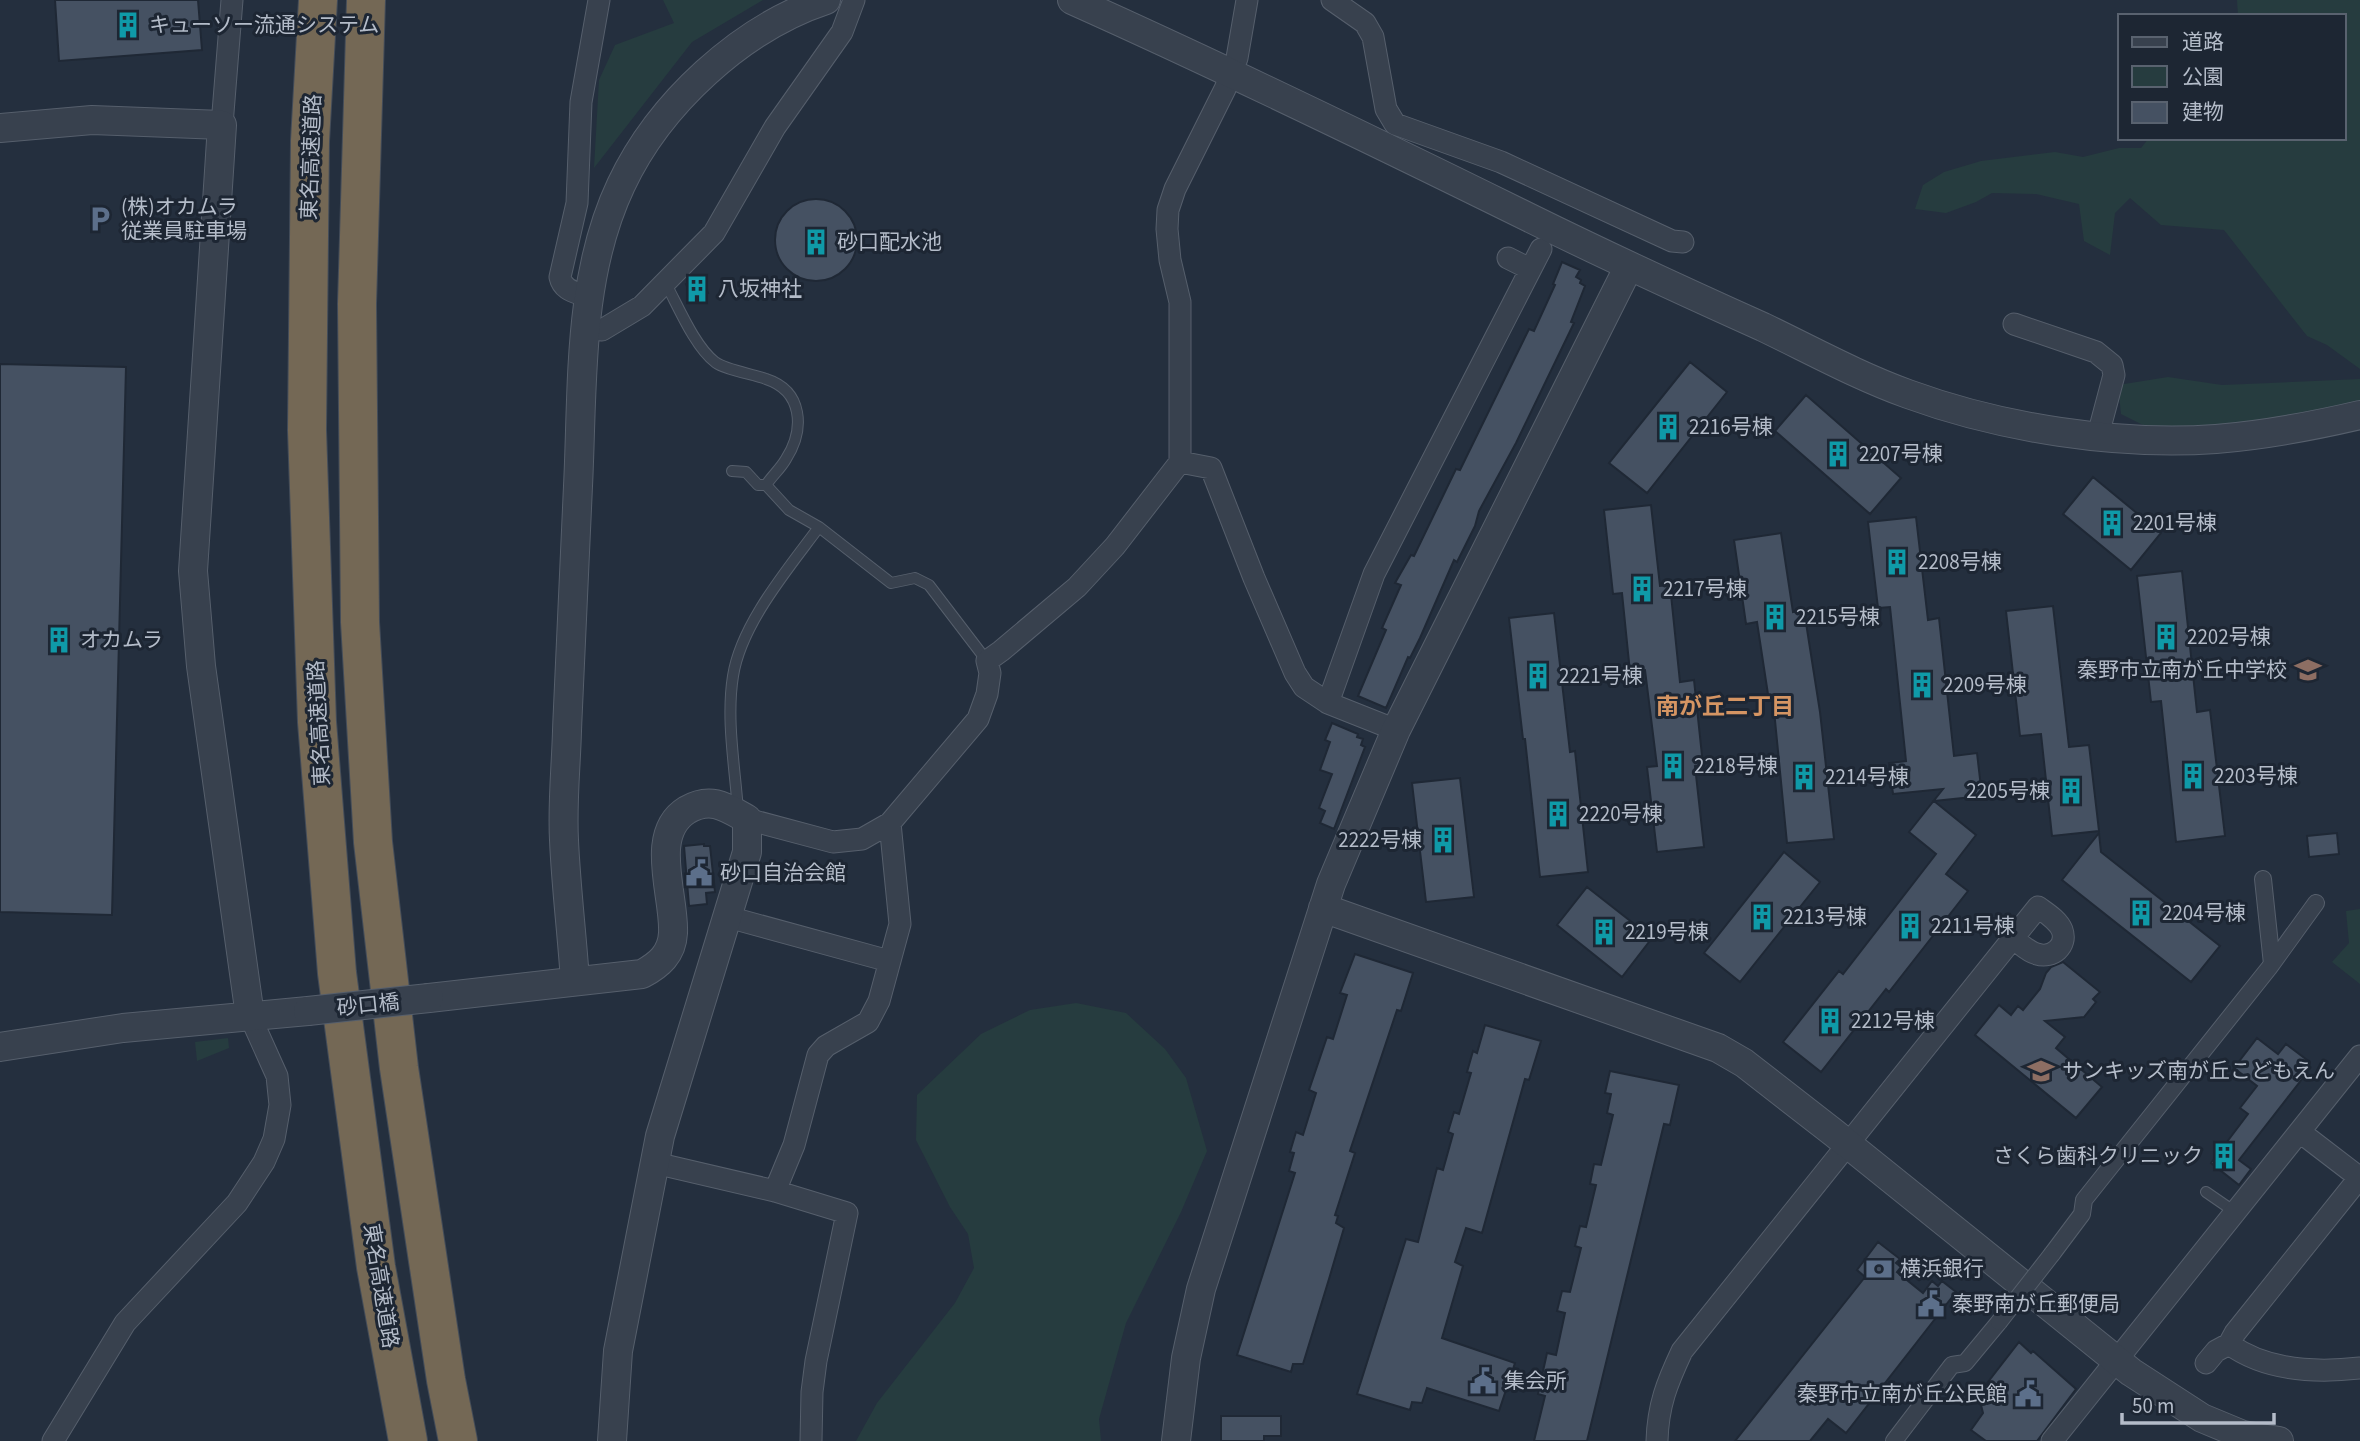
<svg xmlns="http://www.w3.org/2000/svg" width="2360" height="1441" font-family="'Source Sans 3','Noto Sans JP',sans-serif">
	<rect width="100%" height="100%" fill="#242f3e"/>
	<!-- green -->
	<path fill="#263c3f" d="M 663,0 L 763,0 L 692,42 L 594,168 L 599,80 L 615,45 L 674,23 Z
		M 2237,0 L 2360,0 L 2360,369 L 2327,345 L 2307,336 L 2224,230 L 2161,225 L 2130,198 L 2115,213 L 2110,255 L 2084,241 L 2079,204 L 2036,194 L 1992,193 L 1976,202 L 1946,213 L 1915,209 L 1923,185 L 1944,172 L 1981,161 L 2055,152 L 2083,157 L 2119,148 L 2141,148 L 2149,138 L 2344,138 L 2344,16 L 2238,16 Z
		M 2168,377 L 2222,385 L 2360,379 L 2360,401 L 2300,416 L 2217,431 L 2153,430 L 2121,414 L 2118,385 Z
		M 2360,909 L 2360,984 L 2332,962 L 2349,943 L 2346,911 Z
		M 1076,1003 L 1126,1013 L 1165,1049 L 1186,1078 L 1207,1151 L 1181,1212 L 1126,1323 L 1099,1419 L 1101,1441 L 856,1441 L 877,1403 L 955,1303 L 974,1268 L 968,1234 L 950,1207 L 916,1140 L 917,1095 L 981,1034 L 1030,1010 Z
		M 228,1038 L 229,1048 L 197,1061 L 195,1042 Z"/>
	<!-- building -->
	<path fill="#455162" stroke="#1f2835" stroke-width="2" d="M 55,0 L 198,0 L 202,50 L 59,61 Z
		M775 240a41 41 0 1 1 82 0a41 41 0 1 1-82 0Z
		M 1562,262 L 1580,270 L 1576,277 L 1581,280 L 1580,283 L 1585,286 L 1571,322 L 1574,323 L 1516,443 L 1479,511 L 1475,526 L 1457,562 L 1454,560 L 1420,638 L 1410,658 L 1408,657 L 1386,708 L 1358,696 L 1386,630 L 1382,628 L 1401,585 L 1395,583 L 1411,555 L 1414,556 L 1456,469 L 1460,470 L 1529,329 L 1534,331 L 1555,285 L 1553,284 Z
		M 703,277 L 708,293 L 701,298 L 692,299 L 686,284 Z
		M 1690,362 L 1727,392 L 1647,493 L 1609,463 Z
		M 0,364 L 126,367 L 112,915 L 0,912 Z
		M 1806,395 L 1901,478 L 1870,514 L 1775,431 Z
		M 2093,477 L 2161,533 L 2131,570 L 2063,514 Z
		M 1651,505 L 1660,586 L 1670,585 L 1680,682 L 1694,680 L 1703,765 L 1695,766 L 1704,847 L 1657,852 L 1647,767 L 1657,766 L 1645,670 L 1630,672 L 1622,593 L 1613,594 L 1604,510 Z
		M 1916,517 L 1928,620 L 1939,618 L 1954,756 L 1977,753 L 1982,796 L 1934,801 L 1976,835 L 1946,874 L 1968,891 L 1889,992 L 1886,989 L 1821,1072 L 1783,1042 L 1839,971 L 1843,974 L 1936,854 L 1909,832 L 1943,789 L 1893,794 L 1889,763 L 1906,761 L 1890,607 L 1878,608 L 1868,522 Z
		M 1781,533 L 1793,612 L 1804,610 L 1820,712 L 1834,839 L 1787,843 L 1773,700 L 1769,701 L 1757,622 L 1746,624 L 1734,540 Z
		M 2182,571 L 2197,712 L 2210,710 L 2225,836 L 2176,842 L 2161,701 L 2151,702 L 2137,576 Z
		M 2053,606 L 2069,747 L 2089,745 L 2099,831 L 2052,836 L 2041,734 L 2020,736 L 2006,611 Z
		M 1554,613 L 1570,752 L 1575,751 L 1588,872 L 1540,877 L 1525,739 L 1523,739 L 1509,618 Z
		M 1332,723 L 1358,734 L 1357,737 L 1363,739 L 1361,745 L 1365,747 L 1334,829 L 1320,823 L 1325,811 L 1319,808 L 1332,774 L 1320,770 L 1330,742 L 1325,740 Z
		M 1460,778 L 1474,897 L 1426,902 L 1412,783 Z
		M 2099,833 L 2101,852 L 2220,946 L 2191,982 L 2062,880 Z
		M 2337,833 L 2339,854 L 2309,857 L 2307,836 Z
		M 704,844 L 704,846 L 710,846 L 715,892 L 706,893 L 707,904 L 689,906 L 684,846 Z
		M 1784,852 L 1820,882 L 1740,982 L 1704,953 Z
		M 1587,887 L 1652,938 L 1622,977 L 1557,925 Z
		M 1355,954 L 1413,973 L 1401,1011 L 1397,1010 L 1350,1151 L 1355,1153 L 1335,1215 L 1338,1216 L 1336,1223 L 1344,1228 L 1329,1279 L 1303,1364 L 1293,1364 L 1291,1372 L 1237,1355 L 1295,1173 L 1289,1171 L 1294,1153 L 1290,1152 L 1296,1132 L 1303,1135 L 1316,1093 L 1309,1090 L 1327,1037 L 1333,1039 L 1347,995 L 1340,993 Z
		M 2063,962 L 2100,992 L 2093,999 L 2096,1002 L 2084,1017 L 2045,1021 L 2065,1037 L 2056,1048 L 2102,1087 L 2076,1118 L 1975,1035 L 1999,1005 L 2011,1015 L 2018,1006 L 2023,1010 L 2040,989 L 2046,973 L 2051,967 Z
		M 1485,1025 L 1541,1041 L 1529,1080 L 1525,1079 L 1482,1233 L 1466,1228 L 1455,1262 L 1463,1266 L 1442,1338 L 1515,1363 L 1499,1411 L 1427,1388 L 1422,1403 L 1412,1402 L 1410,1410 L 1357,1394 L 1406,1239 L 1418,1242 L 1437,1168 L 1443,1170 L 1453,1134 L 1448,1132 L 1454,1112 L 1459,1114 L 1471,1073 L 1467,1072 L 1473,1051 L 1477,1053 Z
		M 2257,1038 L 2278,1054 L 2286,1044 L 2307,1060 L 2300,1069 L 2306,1074 L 2239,1160 L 2251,1169 L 2239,1185 L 2211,1163 L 2248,1114 L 2240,1108 L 2257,1086 L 2234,1068 Z
		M 1610,1071 L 1679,1085 L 1670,1125 L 1664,1124 L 1587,1441 L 1534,1441 L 1545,1396 L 1538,1394 L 1547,1353 L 1556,1355 L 1565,1313 L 1557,1311 L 1562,1291 L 1570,1292 L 1581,1248 L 1575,1246 L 1580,1226 L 1586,1227 L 1596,1185 L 1590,1184 L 1594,1164 L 1601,1165 L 1613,1115 L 1607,1113 L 1611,1094 L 1605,1093 Z
		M 1878,1242 L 1900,1259 L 1896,1263 L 1901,1267 L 1897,1272 L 1923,1293 L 1932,1281 L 1938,1286 L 1942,1281 L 1956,1292 L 1846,1433 L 1828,1419 L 1810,1441 L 1735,1441 L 1865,1277 L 1857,1270 Z
		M 2019,1342 L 2031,1353 L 2033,1351 L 2076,1389 L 2037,1441 L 1986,1441 L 1971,1430 L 1983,1413 L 1979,1397 L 1981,1391 Z
		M 1221,1416 L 1281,1416 L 1281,1436 L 1264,1436 L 1264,1441 L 1221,1441 Z"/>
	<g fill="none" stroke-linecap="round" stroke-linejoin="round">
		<!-- service casing -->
		<g stroke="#565f6c" stroke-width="12">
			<path id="service" d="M 666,284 C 678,306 695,347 715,362 C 725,370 753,374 766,379 C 803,391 805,429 786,459 C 781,468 772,476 766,485
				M 732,471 L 746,472 L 758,485 L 766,485 L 789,510 L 819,527 L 891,583 L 915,578 L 929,585 L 987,661
				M 738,811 C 735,767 726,720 733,676 C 741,624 788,569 819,527
				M 2206,1192 L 2235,1212"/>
		</g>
		<!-- pedestrian casing -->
		<g stroke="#565f6c" stroke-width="18">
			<path id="pedestrian" d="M 2263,879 L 2272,964
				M 2052,1254 L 2082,1214 L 2084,1200 L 2269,968 L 2316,903
				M 1894,1441 L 1952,1365 L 1965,1363 L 1999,1322"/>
		</g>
		<!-- minor casing -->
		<g stroke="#565f6c" stroke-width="23">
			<path id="minor" d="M 1332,0 L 1365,23 L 1373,37 L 1386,109 L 1395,124 L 1501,162 L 1672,241 L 1683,242
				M 222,125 L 232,0
				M 1508,258 L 1530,269
				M 588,297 C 576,292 563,291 560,277 L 577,203 L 581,102 L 599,0
				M 2014,324 L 2096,352 L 2112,365 L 2114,375 L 2098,435
				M 586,329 L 602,330 L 642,306 L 714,233 L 775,127 L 842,32 L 854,0
				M 1180,462 L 1211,468 L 1254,578 L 1295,673 L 1304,687 L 1328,703 L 1396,730
				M 1328,703 L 1374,574 L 1541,249
				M 747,819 L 833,842 L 862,839 L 890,823 L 978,719 L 987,694 L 990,673 L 987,661 L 1001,651 L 1077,587 L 1115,546 L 1180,462 L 1180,302 L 1170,260 L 1167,229 L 1168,210 L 1175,189 L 1225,89 L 1237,58 L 1247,0
				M 728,917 L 889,961
				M 2300,1132 L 2360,1178
				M 655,1163 L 775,1191 L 847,1213 L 816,1361 L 812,1392 L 811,1441
				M 2360,1177 L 2235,1333 L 2229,1344 C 2266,1371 2316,1373 2360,1368
				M 775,1191 L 794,1145 L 818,1055 L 826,1046 L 868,1022 L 879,1001 L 900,924 L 890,823
				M 2206,1363 L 2216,1351 L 2229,1344
				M 53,1441 L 125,1323 L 237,1203 L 264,1162 L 274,1139 L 280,1105 L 277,1076 L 250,1016
				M 1657,1441 C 1658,1405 1667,1383 1682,1351 L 2038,907 C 2046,913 2058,920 2062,930 C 2068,946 2052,959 2037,954 C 2028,952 2021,944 2014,939
				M 2052,1441 L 2360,1056"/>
		</g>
		<!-- tertiary casing -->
		<g stroke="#565f6c" stroke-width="30">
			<path id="tertiary" d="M 1072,0 C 1226,69 1378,143 1530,218 C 1607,256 1685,292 1763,327 C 1811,350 1858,376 1908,394 C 2001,428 2117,446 2216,439 C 2265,435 2313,426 2360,415
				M 0,128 L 92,120 L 222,125 L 193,571 L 201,666 L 250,1016
				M 1323,908 L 1718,1048 L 1744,1063 L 1834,1133 L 2131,1372 L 2202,1418 L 2243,1435 L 2279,1441
				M 575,981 C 572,934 566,887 564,840 C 562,804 566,767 567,731 C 570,649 574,567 578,486 C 583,386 577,278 621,185 C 659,104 741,28 826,0
				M 429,998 L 642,974 C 659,965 672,954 673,933 C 675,896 648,834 687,810 C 711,796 726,807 747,819 L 747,852 L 660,1136 L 618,1351 L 612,1441
				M 0,1047 L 123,1028 L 308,1011
				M 1176,1441 L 1186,1358 L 1201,1289 L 1331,884 L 1396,730 L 1629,266"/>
		</g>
		<!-- motorway casing -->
		<g stroke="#434c59" stroke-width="40">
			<path id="motorway" d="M 318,0 L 310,141 L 307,430 L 317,722 L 337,973 L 376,1267 L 408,1441
				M 366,0 L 357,304 L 360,622 L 373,842 L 399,1068 L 446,1380 L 458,1441"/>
		</g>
		<!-- service -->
		<use href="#service" stroke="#38414e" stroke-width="10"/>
		<!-- pedestrian -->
		<use href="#pedestrian" stroke="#38414e" stroke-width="16"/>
		<!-- minor -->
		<use href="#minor" stroke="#38414e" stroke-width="21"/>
		<!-- tertiary -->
		<use href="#tertiary" stroke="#38414e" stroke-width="28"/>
		<!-- motorway -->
		<use href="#motorway" stroke="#746855" stroke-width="38"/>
		<!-- pedestrian-bridge casing -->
		<g stroke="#565f6c" stroke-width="18" stroke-linecap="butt">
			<path id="pedestrian-bridge" d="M 1999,1322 L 2052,1254"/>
		</g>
		<!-- tertiary-bridge casing -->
		<g stroke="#565f6c" stroke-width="30" stroke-linecap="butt">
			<path id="tertiary-bridge" d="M 308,1011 L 429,998"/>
		</g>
		<!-- pedestrian-bridge -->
		<use href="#pedestrian-bridge" stroke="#38414e" stroke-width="16"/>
		<!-- tertiary-bridge -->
		<use href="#tertiary-bridge" stroke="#38414e" stroke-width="28"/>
	</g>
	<!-- icons -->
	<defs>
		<g id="building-bare" transform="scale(2.1)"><path d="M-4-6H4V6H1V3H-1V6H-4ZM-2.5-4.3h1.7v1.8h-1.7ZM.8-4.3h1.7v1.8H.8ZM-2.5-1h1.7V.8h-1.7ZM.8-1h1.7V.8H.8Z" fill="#0f9aa8" stroke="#1d2633" stroke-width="2.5" paint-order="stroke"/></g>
		<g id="parking-bare" transform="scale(2.1)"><path d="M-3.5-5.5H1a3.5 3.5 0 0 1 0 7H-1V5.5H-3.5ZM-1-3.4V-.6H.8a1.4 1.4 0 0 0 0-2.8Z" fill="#5c6f8a" stroke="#1d2633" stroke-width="2.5" paint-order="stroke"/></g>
		<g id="school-bare" transform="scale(2.1)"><path d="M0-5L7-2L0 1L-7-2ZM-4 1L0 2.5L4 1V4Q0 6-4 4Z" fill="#8d6e63" stroke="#1d2633" stroke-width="2.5" paint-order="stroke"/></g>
		<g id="civic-bare" transform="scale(2.1)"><path d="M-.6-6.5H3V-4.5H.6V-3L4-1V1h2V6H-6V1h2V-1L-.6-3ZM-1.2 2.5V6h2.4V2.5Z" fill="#5c6f8a" stroke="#1d2633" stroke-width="2.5" paint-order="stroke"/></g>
		<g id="bank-bare" transform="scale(2.1)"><path d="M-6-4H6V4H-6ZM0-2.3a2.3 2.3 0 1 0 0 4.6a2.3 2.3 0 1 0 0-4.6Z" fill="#5c6f8a" stroke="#1d2633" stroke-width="2.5" paint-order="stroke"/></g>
	</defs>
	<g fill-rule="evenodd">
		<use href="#building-bare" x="128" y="25"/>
		<use href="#parking-bare" x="100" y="219"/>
		<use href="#building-bare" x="816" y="242"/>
		<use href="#building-bare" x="697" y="289"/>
		<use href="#building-bare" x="1668" y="427"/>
		<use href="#building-bare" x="1838" y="454"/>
		<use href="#building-bare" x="2112" y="523"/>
		<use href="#building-bare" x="1897" y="562"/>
		<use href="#building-bare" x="1642" y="589"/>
		<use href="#building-bare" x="1775" y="617"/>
		<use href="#building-bare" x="2166" y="637"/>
		<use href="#building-bare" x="59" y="640"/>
		<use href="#school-bare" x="2308" y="670"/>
		<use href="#building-bare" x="1538" y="676"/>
		<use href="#building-bare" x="1922" y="685"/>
		<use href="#building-bare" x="1673" y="766"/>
		<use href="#building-bare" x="2193" y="776"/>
		<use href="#building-bare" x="1804" y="777"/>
		<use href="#building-bare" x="2071" y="791"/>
		<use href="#building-bare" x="1558" y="814"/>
		<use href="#building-bare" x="1443" y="840"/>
		<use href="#civic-bare" x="699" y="873"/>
		<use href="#building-bare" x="2141" y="913"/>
		<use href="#building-bare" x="1762" y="917"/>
		<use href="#building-bare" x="1910" y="926"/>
		<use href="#building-bare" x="1604" y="932"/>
		<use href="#building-bare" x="1830" y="1021"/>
		<use href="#school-bare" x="2041" y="1071"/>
		<use href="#building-bare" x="2224" y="1156"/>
		<use href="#bank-bare" x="1879" y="1269"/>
		<use href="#civic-bare" x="1931" y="1304"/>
		<use href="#civic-bare" x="1483" y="1381"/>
		<use href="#civic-bare" x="2028" y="1394"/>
	</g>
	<g text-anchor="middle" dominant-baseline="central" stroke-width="6" stroke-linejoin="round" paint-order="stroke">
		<!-- poi labels -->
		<g font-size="21" fill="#b4bcc9" stroke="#1d2633" text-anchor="start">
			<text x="149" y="25">キューソー流通システム</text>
			<text x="121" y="207">(株)オカムラ<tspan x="121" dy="24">従業員駐車場</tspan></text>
			<text x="837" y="242">砂口配水池</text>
			<text x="718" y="289">八坂神社</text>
			<text x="1689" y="427">2216号棟</text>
			<text x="1859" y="454">2207号棟</text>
			<text x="2133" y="523">2201号棟</text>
			<text x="1918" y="562">2208号棟</text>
			<text x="1663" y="589">2217号棟</text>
			<text x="1796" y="617">2215号棟</text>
			<text x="2187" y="637">2202号棟</text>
			<text x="80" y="640">オカムラ</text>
			<text x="2287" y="670" text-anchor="end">秦野市立南が丘中学校</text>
			<text x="1559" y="676">2221号棟</text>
			<text x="1943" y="685">2209号棟</text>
			<text x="1694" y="766">2218号棟</text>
			<text x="2214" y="776">2203号棟</text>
			<text x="1825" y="777">2214号棟</text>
			<text x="2050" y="791" text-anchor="end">2205号棟</text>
			<text x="1579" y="814">2220号棟</text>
			<text x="1422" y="840" text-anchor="end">2222号棟</text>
			<text x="720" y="873">砂口自治会館</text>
			<text x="2162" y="913">2204号棟</text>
			<text x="1783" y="917">2213号棟</text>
			<text x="1931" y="926">2211号棟</text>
			<text x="1625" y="932">2219号棟</text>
			<text x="1851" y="1021">2212号棟</text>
			<text x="2062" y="1071">サンキッズ南が丘こどもえん</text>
			<text x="2203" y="1156" text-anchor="end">さくら歯科クリニック</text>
			<text x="1900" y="1269">横浜銀行</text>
			<text x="1952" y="1304">秦野南が丘郵便局</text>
			<text x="1504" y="1381">集会所</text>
			<text x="2007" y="1394" text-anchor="end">秦野市立南が丘公民館</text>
		</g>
		<!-- street labels -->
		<g font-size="21" fill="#b4bcc9" stroke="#1d2633">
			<text transform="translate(311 157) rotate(-88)">東名高速道路</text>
			<text transform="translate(319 723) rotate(-93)">東名高速道路</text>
			<text transform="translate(368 1005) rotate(-6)">砂口橋</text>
			<text transform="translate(381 1286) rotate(81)">東名高速道路</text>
		</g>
		<!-- neighbourhood labels -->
		<g font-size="23" font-weight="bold" fill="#d59563" stroke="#1d2633">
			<text x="1725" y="706">南が丘二丁目</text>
		</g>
	</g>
	<!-- legend -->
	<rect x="2118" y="14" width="228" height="126" fill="#1d2633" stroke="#59626f" stroke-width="2"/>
	<rect x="2132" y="37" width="35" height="10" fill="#38414e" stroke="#59626f" stroke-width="2"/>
	<text x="2182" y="49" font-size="21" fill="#b4bcc9">道路</text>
	<rect x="2132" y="66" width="35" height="21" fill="#263c3f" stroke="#59626f" stroke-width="2"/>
	<text x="2182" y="84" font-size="21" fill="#b4bcc9">公園</text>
	<rect x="2132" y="102" width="35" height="21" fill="#455162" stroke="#59626f" stroke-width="2"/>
	<text x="2182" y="119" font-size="21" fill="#b4bcc9">建物</text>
	<!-- scale -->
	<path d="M2122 1413v10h152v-10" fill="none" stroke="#b4bcc9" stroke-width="3.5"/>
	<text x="2132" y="1413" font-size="21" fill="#b4bcc9" stroke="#1d2633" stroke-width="5" paint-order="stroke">50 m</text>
</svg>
